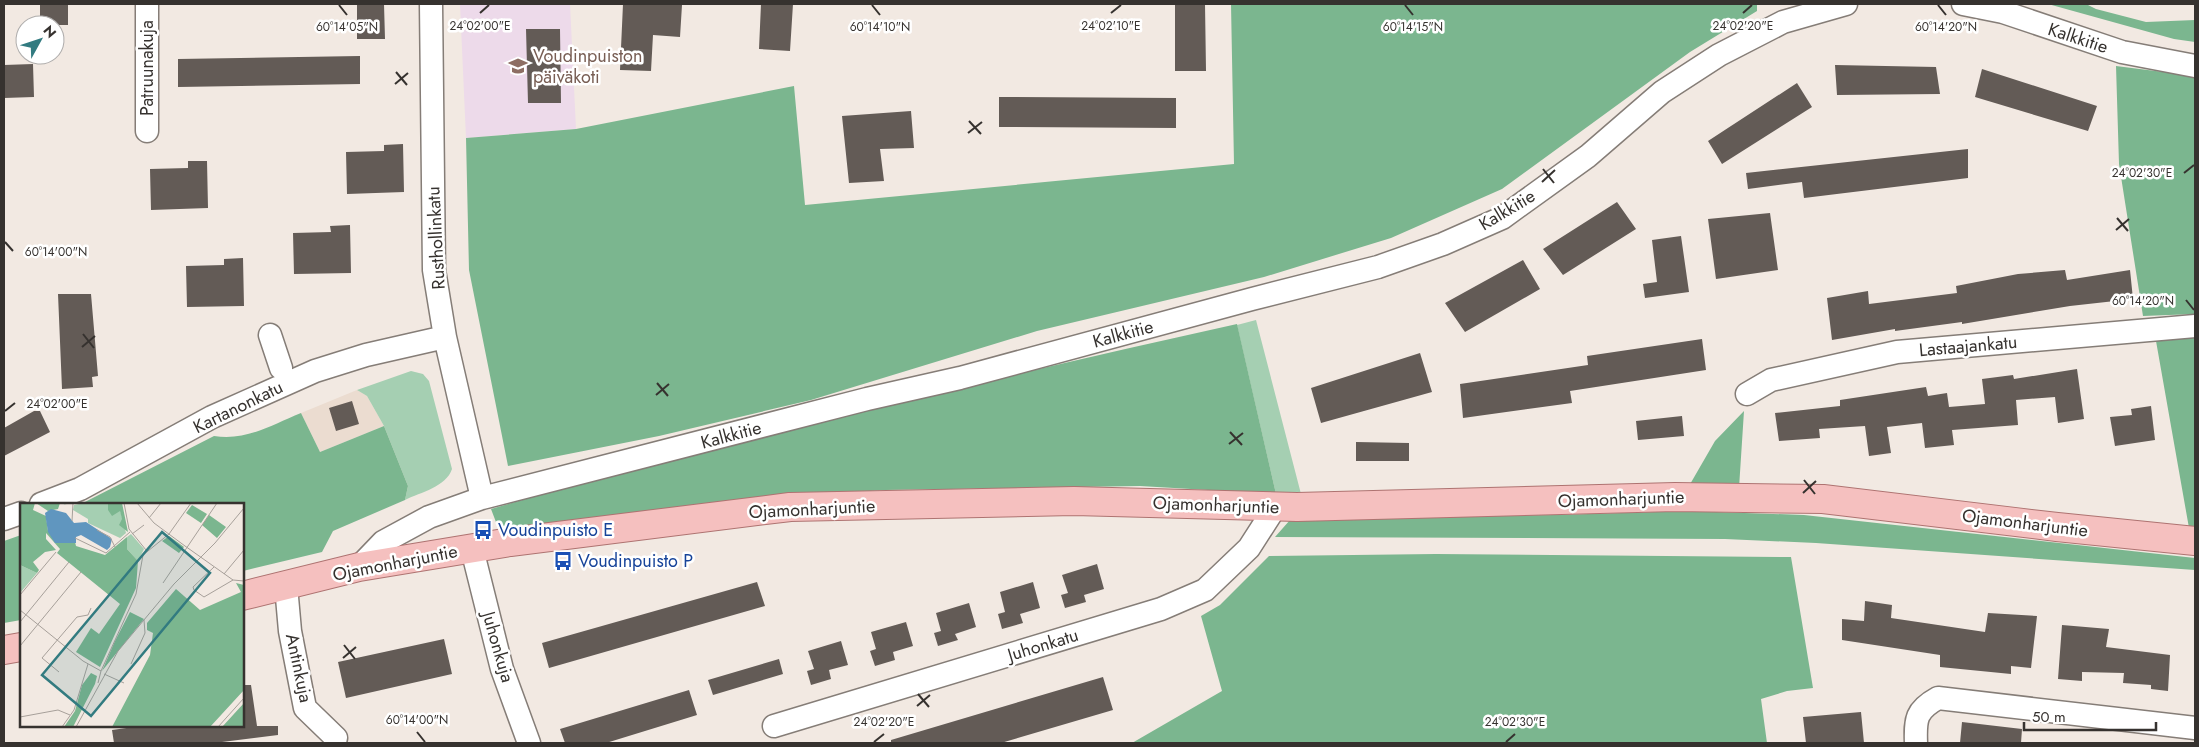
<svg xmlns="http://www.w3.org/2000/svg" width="2199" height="747" font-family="Jost,sans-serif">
	<rect width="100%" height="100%" fill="#f2e9e2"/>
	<!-- built -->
	<path fill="#ebdcd0" d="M 357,390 L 367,396 L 384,426 L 320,452 L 301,413 Z"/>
	<!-- education -->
	<path fill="#eddaea" d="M 460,4 L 570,4 L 576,129 L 466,138 Z"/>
	<!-- green -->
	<path fill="#a5cfb2" d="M 1256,320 L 1301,494 L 1276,494 L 1237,325 Z
		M 411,371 L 423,374 L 429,381 L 452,469 C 446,487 421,492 405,500 L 408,486 L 384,426 L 367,396 L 357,390 Z"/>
	<!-- forest -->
	<path fill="#7bb68f" d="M 1231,4 L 1757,4 L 1757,11 L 1690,52 L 1502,189 L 1391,238 L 1264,277 L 1037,331 L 811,400 L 659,436 L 508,466 L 469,270 L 466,138 L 576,129 L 794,86 L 805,205 L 1234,164 Z
		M 2048,4 L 2086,4 L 2096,9 L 2146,22 L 2195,20 L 2195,42 L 2174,39 Z
		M 2116,66 L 2195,76 L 2195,314 L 2143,316 L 2119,164 Z
		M 1237,324 L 1276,494 L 1140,486 L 885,490 L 751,499 L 499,530 L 491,509 C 737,437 987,380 1237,324 Z
		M 2195,337 L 2195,529 L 2189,528 L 2156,341 Z
		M 1744,411 L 1739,488 L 1689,486 L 1715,441 Z
		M 301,413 L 320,452 L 384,426 L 408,486 L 405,500 L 333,531 L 322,552 L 243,571 L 242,504 L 81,504 L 214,436 C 247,441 271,425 301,413 Z
		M 1688,511 L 1804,515 L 2195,558 L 2195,570 L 1816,543 L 1725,539 L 1275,537 L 1290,520 L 1310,516 L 1555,515 Z
		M 21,535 L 21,620 L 4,623 L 4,541 Z
		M 1436,554 L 1791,557 L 1813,688 L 1787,691 L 1761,699 L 1767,743 L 1132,743 L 1222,691 L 1201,616 L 1220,605 L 1269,556 Z"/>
	<!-- building -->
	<path fill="#635b56" d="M 40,4 L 68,4 L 68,25 L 40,25 Z
		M 357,4 L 384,4 L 385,39 L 357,39 Z
		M 623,4 L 682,5 L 680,37 L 653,35 L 651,71 L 620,70 Z
		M 761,4 L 793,4 L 790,51 L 759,49 Z
		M 1175,4 L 1205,4 L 1206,71 L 1175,71 Z
		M 526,29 L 560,29 L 561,103 L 528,103 Z
		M 360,56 L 360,84 L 178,87 L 178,59 Z
		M 33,64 L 34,97 L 4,98 L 4,65 Z
		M 1835,65 L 1936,67 L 1940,94 L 1837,95 Z
		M 1982,69 L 2097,106 L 2088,131 L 1975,97 Z
		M 1797,83 L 1812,107 L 1722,164 L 1708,141 Z
		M 999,97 L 1176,98 L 1176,128 L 999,127 Z
		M 911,111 L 914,148 L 880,149 L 884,181 L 849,183 L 842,116 Z
		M 403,144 L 404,192 L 347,194 L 346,152 L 384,151 L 384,145 Z
		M 1968,149 L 1968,178 L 1804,198 L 1802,182 L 1748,189 L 1746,173 Z
		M 188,161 L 207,161 L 208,208 L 151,210 L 150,169 L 188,168 Z
		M 1617,202 L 1636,229 L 1563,275 L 1543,249 Z
		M 1770,213 L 1778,270 L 1716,279 L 1708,219 Z
		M 350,225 L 351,273 L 294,274 L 293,233 L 331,232 L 330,226 Z
		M 1681,236 L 1689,292 L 1645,298 L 1643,284 L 1657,282 L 1652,240 Z
		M 243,258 L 244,306 L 187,307 L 186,266 L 224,265 L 224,259 Z
		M 1523,260 L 1540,289 L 1465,332 L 1445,303 Z
		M 2065,270 L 2067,280 L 2130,270 L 2133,299 L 2070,306 L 1962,324 L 1962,322 L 1895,331 L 1895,329 L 1832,340 L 1827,298 L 1868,291 L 1869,304 L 1957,293 L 1956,286 L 2018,274 Z
		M 58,294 L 91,294 L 98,376 L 92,377 L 93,387 L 62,389 Z
		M 1702,339 L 1706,370 L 1570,391 L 1572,403 L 1463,418 L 1460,384 L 1588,365 L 1587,356 Z
		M 1420,353 L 1432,392 L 1321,423 L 1311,388 Z
		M 2077,369 L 2084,419 L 2058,423 L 2055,397 L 2016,400 L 2018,425 L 1952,430 L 1954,445 L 1925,448 L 1922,423 L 1887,427 L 1891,453 L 1869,456 L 1865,426 L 1819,429 L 1820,438 L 1779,441 L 1775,413 L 1840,406 L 1840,400 L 1926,387 L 1928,396 L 1947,393 L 1949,407 L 1985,404 L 1982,379 L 2013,375 L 2014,379 Z
		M 352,401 L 359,424 L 336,431 L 329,408 Z
		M 2151,406 L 2155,440 L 2115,446 L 2110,417 L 2132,415 L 2131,409 Z
		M 34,411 L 40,411 L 50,432 L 4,456 L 4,428 Z
		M 1682,416 L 1684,436 L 1638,440 L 1636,421 Z
		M 1356,442 L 1409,443 L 1409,461 L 1356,461 Z
		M 1097,564 L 1104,589 L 1084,595 L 1086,602 L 1065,608 L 1061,595 L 1068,593 L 1062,575 Z
		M 757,582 L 765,606 L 549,668 L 542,643 Z
		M 1033,582 L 1040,608 L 1020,614 L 1023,623 L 1002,629 L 998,614 L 1005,612 L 1000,592 Z
		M 1865,601 L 1892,605 L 1891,618 L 1985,632 L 1988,613 L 2037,616 L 2031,668 L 2011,666 L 2011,674 L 1940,667 L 1940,655 L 1842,640 L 1842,619 L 1864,621 Z
		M 969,603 L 976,627 L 955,634 L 958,640 L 938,646 L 934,633 L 941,631 L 936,613 Z
		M 906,622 L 913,646 L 893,652 L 895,660 L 875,666 L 870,651 L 876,649 L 871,632 Z
		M 2062,625 L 2109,629 L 2106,647 L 2170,655 L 2168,691 L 2151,689 L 2151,685 L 2123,683 L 2124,673 L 2082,672 L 2082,681 L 2058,679 Z
		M 444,639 L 452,674 L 346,698 L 338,662 Z
		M 841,641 L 848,665 L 829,670 L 831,679 L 811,685 L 807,671 L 814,669 L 808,651 Z
		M 779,659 L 783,674 L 713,695 L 708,680 Z
		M 1103,677 L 1113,710 L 1001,743 L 891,743 L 891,740 Z
		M 242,685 L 251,685 L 257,726 L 278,726 L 278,735 L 214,743 L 114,743 L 112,730 L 141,726 L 242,726 Z
		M 689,690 L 697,715 L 606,743 L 565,743 L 560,729 Z
		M 1861,712 L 1864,743 L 1806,743 L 1803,717 Z
		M 1962,722 L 2022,729 L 2021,743 L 1960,743 Z"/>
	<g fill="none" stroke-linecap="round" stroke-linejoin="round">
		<!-- minor casing -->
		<g stroke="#857d77" stroke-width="25">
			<path id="minor" d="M 431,4 L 434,270 L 445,337 L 482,498
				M 1963,4 L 2003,12 L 2122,52 L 2195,66
				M 147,131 L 147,4
				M 270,335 L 281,368
				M 1747,394 L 1771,380 L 1897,352 L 2195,326
				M 41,504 L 80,489 L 212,417 L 315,371 L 366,355 L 445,337
				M 4,519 L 21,513
				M 472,549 L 502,669 L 529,743
				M 359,567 L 383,542 L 429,517 L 482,498 L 867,399 L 960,378 L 1252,299 L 1378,267 L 1443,244 L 1502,218 L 1588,156 L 1662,92 L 1719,55 L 1783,22 L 1846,4
				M 286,586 L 290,631 L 305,708 L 336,738
				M 774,726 L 1161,609 L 1205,590 L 1249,548 L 1276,506
				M 1916,743 C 1915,719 1916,710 1938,698 L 2195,728"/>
		</g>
		<!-- major casing -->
		<g stroke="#ae7371" stroke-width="30">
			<path id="major" d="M 242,596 L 359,567 L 510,542 L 790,507 L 1074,501 L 1297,507 L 1675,497 L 1823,499 L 2057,527 L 2195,541
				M 4,650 L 21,647"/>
		</g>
		<!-- minor -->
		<use href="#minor" stroke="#fff" stroke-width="22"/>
		<!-- major -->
		<use href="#major" stroke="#f5c0bf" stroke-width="28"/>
	</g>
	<!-- ticks -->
	<path fill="none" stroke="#36322f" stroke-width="2" d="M 339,5 L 347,15M 872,5 L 880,15M 1405,5 L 1413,15M 1938,5 L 1946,15M 480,13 L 489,5M 1111,13 L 1121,5M 1743,13 L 1752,5M 396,72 L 407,85M 395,84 L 408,73M 969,121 L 981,134M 968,133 L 982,122M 1543,169 L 1554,183M 2184,173 L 2194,165M 1542,182 L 1555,170M 2117,218 L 2128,231M 2116,230 L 2129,219M 5,242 L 13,251M 2186,300 L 2194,310M 83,334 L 94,348M 82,347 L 95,336M 657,383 L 668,396M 656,395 L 669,384M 5,411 L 15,403M 1230,432 L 1242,445M 1229,444 L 1243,433M 1804,480 L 1815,494M 1803,493 L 1816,481M 344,645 L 355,659M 343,658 L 356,647M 918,694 L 929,707M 917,706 L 930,695M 417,732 L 425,742M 874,742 L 884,734M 1506,742 L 1515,734"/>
	<!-- icons -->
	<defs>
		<g id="school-bare" transform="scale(1.5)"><path d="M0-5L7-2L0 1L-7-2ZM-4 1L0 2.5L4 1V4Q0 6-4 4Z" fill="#8d6e63" stroke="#fff" stroke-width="2.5" paint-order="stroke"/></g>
		<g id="bus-bare" transform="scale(1.5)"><path d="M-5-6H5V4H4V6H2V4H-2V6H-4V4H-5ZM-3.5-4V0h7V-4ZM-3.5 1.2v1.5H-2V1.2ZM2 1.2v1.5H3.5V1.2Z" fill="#1a4fb4" stroke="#fff" stroke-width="2.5" paint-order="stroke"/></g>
	</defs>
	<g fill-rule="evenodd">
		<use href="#school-bare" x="518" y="66"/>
		<use href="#bus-bare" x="483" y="530"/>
		<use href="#bus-bare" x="563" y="561"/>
	</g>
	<g text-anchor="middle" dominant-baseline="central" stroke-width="5" stroke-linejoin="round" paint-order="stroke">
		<!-- street labels -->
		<g font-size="18" fill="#36322f" stroke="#fff">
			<text transform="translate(2078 38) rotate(18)">Kalkkitie</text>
			<text transform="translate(147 68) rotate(-90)">Patruunakuja</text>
			<text transform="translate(1507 210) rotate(-31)">Kalkkitie</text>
			<text transform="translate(436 238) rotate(-93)">Rusthollinkatu</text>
			<text transform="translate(1123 334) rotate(-15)">Kalkkitie</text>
			<text transform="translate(1968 346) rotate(-5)">Lastaajankatu</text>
			<text transform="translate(238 407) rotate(-26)">Kartanonkatu</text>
			<text transform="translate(731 435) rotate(-15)">Kalkkitie</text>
			<text transform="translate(1621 499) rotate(-2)">Ojamonharjuntie</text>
			<text transform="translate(1216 505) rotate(2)">Ojamonharjuntie</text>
			<text transform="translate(812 509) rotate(-3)">Ojamonharjuntie</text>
			<text transform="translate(2025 523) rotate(7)">Ojamonharjuntie</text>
			<text transform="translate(395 563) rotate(-11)">Ojamonharjuntie</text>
			<text transform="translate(1043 645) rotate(-17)">Juhonkatu</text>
			<text transform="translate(498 647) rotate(74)">Juhonkuja</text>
			<text transform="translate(299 668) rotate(78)">Antinkuja</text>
		</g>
		<!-- education labels -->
		<g font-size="18" fill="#785e54" stroke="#fff" text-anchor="start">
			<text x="533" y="56">Voudinpuiston<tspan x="533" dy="21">päiväkoti</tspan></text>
		</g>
		<!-- transit labels -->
		<g font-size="18" fill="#164399" stroke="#fff" text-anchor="start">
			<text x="498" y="530">Voudinpuisto E</text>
			<text x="578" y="561">Voudinpuisto P</text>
		</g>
	</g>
	<!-- overview -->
	<g transform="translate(20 503)">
		<rect width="224" height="224" fill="#f2e9e2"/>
		<path d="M 64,0 L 88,0 L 92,12 L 100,7 L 106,30 L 100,35 L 68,20 L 68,16 L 53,7 L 54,2 ZM 111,31 L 124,46 L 118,58 L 107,46 L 107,34 ZM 0,62 L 17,70 L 0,90 L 1,84 Z" fill="#a5cfb2"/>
		<path d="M 0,0 L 15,0 L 13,7 L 26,13 L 28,28 L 39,40 L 55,39 L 56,43 L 85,52 L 107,34 L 107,46 L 118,58 L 116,85 L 80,164 L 56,149 L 71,125 L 79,131 L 100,101 L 37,50 L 40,46 L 26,30 L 26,36 L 36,47 L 25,49 L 13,59 L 19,67 L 17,70 L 0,62 ZM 16,0 L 42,0 L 47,2 L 40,0 L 38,6 L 28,8 ZM 88,0 L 102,0 L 108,29 L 99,22 L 102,16 L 100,8 L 92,13 L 88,7 ZM 172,2 L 187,11 L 181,20 L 166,10 ZM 189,12 L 206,24 L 197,35 L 182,22 ZM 149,33 L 164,44 L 159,50 L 142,38 ZM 216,80 L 224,82 L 224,187 L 190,224 L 92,224 L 130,152 L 133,130 L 127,127 L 127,120 L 156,86 L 180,107 L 221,89 ZM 110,109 L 124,116 L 82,168 L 95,138 ZM 71,170 L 77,173 L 75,181 L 53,224 L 44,224 L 55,208 L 62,182 ZM 224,200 L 224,224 L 202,224 Z" fill="#7bb68f"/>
		<path d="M 31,6 L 46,10 L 54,20 L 66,19 L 92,36 L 90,44 L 87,47 L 61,32 L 56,34 L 56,40 L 35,40 L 28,29 L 25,10 Z" fill="#6096bf"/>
		<path fill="none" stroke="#a7a09a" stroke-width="1" d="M 104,0 L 109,26 L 126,47M 117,0 L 134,20 L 165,43 L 213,77 L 224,78M 129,15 L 141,0M 52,18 L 53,0M 77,27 L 90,34 L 95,44M 112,31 L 124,22M 55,35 L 86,50 L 110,29M 194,64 L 173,84 L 174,87 L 184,94 L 213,77M 204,71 L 224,47M 143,80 L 197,0M 0,92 L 36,49M 0,107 L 63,158 L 81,168M 0,119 L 49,59M 0,143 L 61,69M 111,161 L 125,130 L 124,117M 39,169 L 22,155 L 57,114 L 68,112 L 71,105M 84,171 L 104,180M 78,180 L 81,168 L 116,91 L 123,52 L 149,31 L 171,0M 0,214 L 38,207 L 50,212M 42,224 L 54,207 L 68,161M 56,224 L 98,148 L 154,81 L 195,40 L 224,5M 198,224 L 224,195"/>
		<path fill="#327b80" fill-opacity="0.15" stroke="#327b80" stroke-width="2.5" d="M 142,29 L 190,70 L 71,213 L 22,172 Z"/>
		<rect width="224" height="224" fill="none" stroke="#36322f" stroke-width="2.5"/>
	</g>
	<g font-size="12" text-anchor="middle" fill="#36322f" stroke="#fff" stroke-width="5" stroke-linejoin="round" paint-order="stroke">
		<text x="480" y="30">24°02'00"E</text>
		<text x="1743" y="30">24°02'20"E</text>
		<text x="1111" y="30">24°02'10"E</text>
		<text x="347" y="31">60°14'05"N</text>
		<text x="880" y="31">60°14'10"N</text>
		<text x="1413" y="31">60°14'15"N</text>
		<text x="1946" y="31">60°14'20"N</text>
		<text x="2142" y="177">24°02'30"E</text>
		<text x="56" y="256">60°14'00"N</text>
		<text x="2143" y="305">60°14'20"N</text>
		<text x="57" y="408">24°02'00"E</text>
		<text x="417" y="724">60°14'00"N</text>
		<text x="884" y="726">24°02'20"E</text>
		<text x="1515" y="726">24°02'30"E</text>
	</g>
	<!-- border -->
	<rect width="2199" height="747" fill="none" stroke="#36322f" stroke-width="10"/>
	<!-- north arrow -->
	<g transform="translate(40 40) rotate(50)"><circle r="24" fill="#ffffff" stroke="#afadac"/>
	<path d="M0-4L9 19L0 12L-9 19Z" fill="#327b80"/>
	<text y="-8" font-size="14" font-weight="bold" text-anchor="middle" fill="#36322f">N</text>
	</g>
	<!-- scale -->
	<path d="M2024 722v8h132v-8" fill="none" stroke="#36322f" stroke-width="2.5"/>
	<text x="2032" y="722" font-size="15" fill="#36322f" stroke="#ffffff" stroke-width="4" paint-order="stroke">50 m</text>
</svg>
